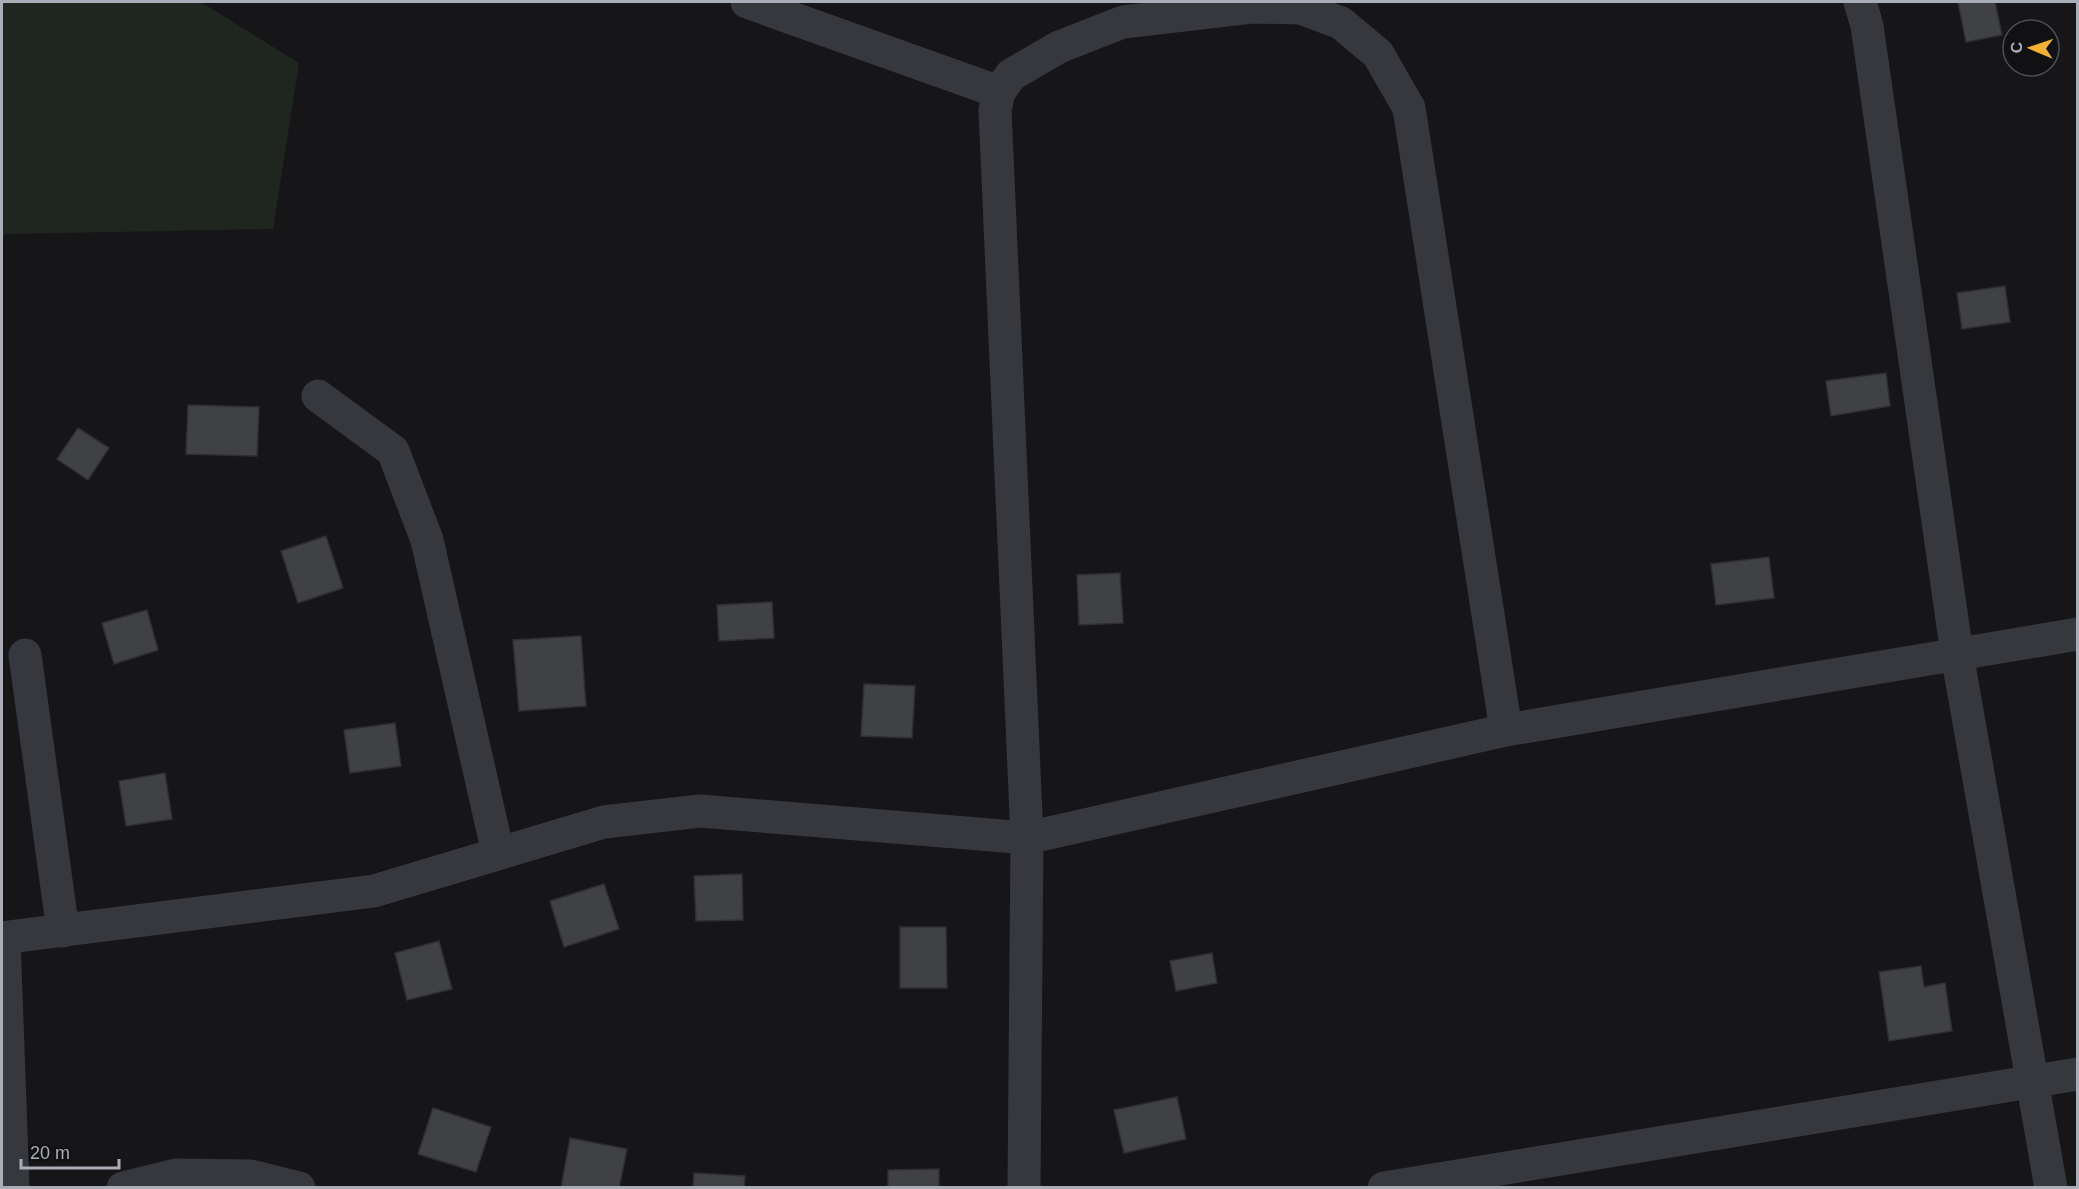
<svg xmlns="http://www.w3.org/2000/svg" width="2079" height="1189" font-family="Helvetica,sans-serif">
	<rect width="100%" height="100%" fill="#161618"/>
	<!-- green -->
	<path fill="#1e261f" d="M 2,2 L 201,2 L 299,63 L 273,229 L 6,234 L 2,238 Z"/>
	<!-- building -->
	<path fill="#404145" stroke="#303034" stroke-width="1.5" d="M 1958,2 L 1995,2 L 2002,35 L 1966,42 Z
		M 2005,286 L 2010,322 L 1962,329 L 1957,293 Z
		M 1886,373 L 1890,406 L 1831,416 L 1826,381 Z
		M 188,405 L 259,407 L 257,456 L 186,454 Z
		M 78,428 L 109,448 L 88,480 L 57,459 Z
		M 326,536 L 343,588 L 298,603 L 281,551 Z
		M 1769,557 L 1774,598 L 1716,605 L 1711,564 Z
		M 1120,573 L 1123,623 L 1079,625 L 1077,575 Z
		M 772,602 L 774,638 L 719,641 L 717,605 Z
		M 147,610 L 158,650 L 114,664 L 102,623 Z
		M 581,636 L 586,706 L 519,711 L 513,640 Z
		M 864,684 L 915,686 L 912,738 L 861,736 Z
		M 395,723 L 401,766 L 350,773 L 344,730 Z
		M 165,773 L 172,819 L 126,826 L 119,781 Z
		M 742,874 L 743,920 L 696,921 L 694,876 Z
		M 604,884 L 619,929 L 564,947 L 550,901 Z
		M 900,927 L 946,927 L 947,988 L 900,988 Z
		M 439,941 L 452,989 L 407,1000 L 395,953 Z
		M 1212,953 L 1217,983 L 1176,991 L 1170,961 Z
		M 1921,966 L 1924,987 L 1945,983 L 1952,1031 L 1889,1041 L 1879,972 Z
		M 1177,1097 L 1186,1139 L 1124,1153 L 1114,1110 Z
		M 433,1108 L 491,1127 L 476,1172 L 418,1154 Z
		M 570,1138 L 627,1149 L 619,1188 L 561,1188 Z
		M 939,1169 L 939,1188 L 888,1188 L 888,1170 Z
		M 694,1173 L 745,1176 L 744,1188 L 693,1188 Z"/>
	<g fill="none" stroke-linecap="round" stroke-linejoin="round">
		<!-- minor -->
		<path stroke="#37383d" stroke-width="33" d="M 747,2 L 999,92
			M 1860,2 L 1867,26 L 1957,654 L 2051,1188
			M 318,396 L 393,451 L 427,540 L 498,853
			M 25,655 L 63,931
			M 2,938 L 374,891 L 604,822 L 700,811 L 1027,838 L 1506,730 L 2078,634
			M 4,938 L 13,1188
			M 123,1188 L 176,1175 L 251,1176 L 299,1188
			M 1024,1188 L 1027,838 L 995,110 L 999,92 L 1011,75 L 1059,47 L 1123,22 L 1252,7 L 1301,8 L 1341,23 L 1378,54 L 1409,108 L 1506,730
			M 1384,1188 L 2078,1074"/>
	</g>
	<!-- border -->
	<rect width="2079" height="1189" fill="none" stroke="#a8adb8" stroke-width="6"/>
	<!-- north arrow -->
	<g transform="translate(2031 48) rotate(272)"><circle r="28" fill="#111113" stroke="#4d4f55" stroke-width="1.5"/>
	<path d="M0-4.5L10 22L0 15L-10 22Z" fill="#f2b134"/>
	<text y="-9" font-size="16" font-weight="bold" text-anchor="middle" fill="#a8adb8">С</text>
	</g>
	<!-- scale -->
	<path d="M21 1159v9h98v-9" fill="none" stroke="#a8adb8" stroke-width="3"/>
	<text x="30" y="1159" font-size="18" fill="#a8adb8" stroke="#111113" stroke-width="4.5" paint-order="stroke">20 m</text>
</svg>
